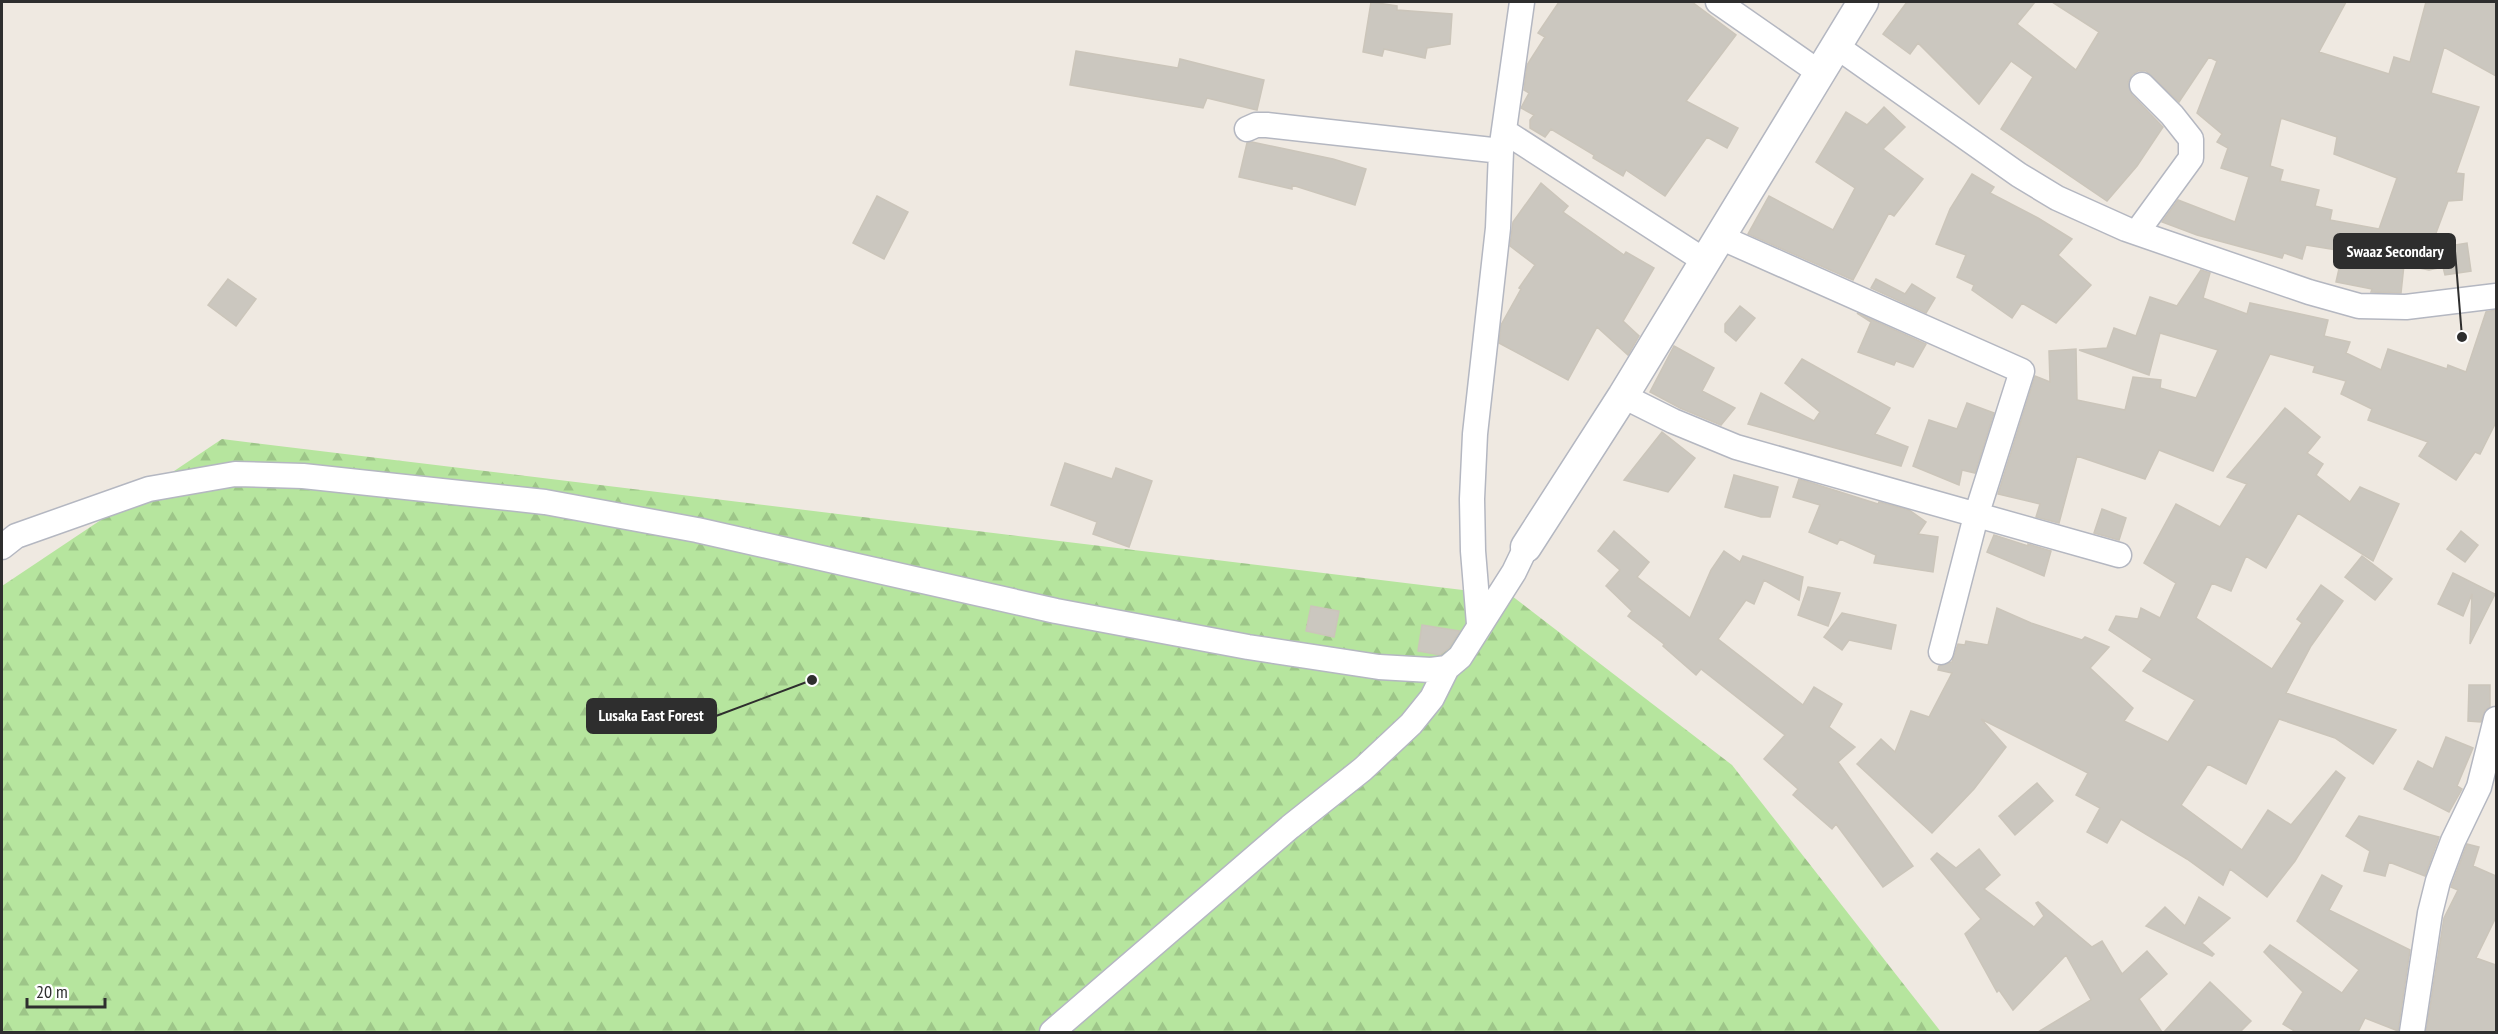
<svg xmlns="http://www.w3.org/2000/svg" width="2498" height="1034" font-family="'PT Sans Narrow',sans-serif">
	<defs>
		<pattern id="forest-firs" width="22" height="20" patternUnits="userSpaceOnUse" patternTransform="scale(1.5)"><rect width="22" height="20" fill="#b6e59e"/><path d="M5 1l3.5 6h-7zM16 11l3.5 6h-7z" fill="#9dc588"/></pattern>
	</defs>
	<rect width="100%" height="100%" fill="#efe9e1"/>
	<!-- forest -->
	<path fill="url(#forest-firs)" d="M 222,439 L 1512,596 L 1732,765 L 1941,1032 L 2,1032 L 2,586 Z"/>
	<!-- building -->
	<path fill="#cbc7bf" stroke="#cbc5ba" stroke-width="1.5" fill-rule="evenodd" d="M 1371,2 L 1397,6 L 1397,10 L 1452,14 L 1450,44 L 1427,48 L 1425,58 L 1384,49 L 1382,56 L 1363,52 Z
		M 1559,2 L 1692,2 L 1736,35 L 1686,101 L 1738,128 L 1727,148 L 1707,137 L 1665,196 L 1626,170 L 1623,176 L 1593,158 L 1594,155 L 1551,129 L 1545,137 L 1530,128 L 1530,120 L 1534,115 L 1521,108 L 1529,93 L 1524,90 L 1527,65 L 1545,37 L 1538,33 Z
		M 1907,2 L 2035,2 L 2017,24 L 2076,70 L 2099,32 L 2052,2 L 2346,2 L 2319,52 L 2389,74 L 2394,57 L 2410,62 L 2426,2 L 2496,2 L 2496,76 L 2444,47 L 2431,93 L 2479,107 L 2456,173 L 2464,174 L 2462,200 L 2448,201 L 2430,249 L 2467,243 L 2471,271 L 2445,275 L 2443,267 L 2429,270 L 2404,265 L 2401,293 L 2371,292 L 2372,289 L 2336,282 L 2343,251 L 2306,245 L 2302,259 L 2284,253 L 2282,258 L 2197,235 L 2162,222 L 2178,200 L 2235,222 L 2249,177 L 2221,168 L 2228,148 L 2217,142 L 2222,134 L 2197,113 L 2217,61 L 2209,57 L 2179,102 L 2146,71 L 2138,71 L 2132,75 L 2128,82 L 2132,95 L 2163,127 L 2137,166 L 2107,201 L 2001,129 L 2033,77 L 2011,61 L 1979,104 L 1918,43 L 1910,54 L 1883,34 ZM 2281,118 L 2337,137 L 2334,154 L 2397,178 L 2379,229 L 2330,220 L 2332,210 L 2315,206 L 2319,190 L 2280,181 L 2283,170 L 2270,166 Z
		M 1076,51 L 1178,68 L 1180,59 L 1264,80 L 1257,110 L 1207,98 L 1203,108 L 1070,85 Z
		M 1884,107 L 1905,127 L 1883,149 L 1923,179 L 1894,216 L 1889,213 L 1853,280 L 1748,234 L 1769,196 L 1833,230 L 1855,188 L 1816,162 L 1846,112 L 1867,125 Z
		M 1252,142 L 1333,159 L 1366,169 L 1355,205 L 1292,185 L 1292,189 L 1239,177 L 1247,143 Z
		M 1972,174 L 1994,187 L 1990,193 L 2038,218 L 2072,239 L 2058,255 L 2091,285 L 2056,323 L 2022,303 L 2012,318 L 1972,290 L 1974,285 L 1957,277 L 1966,255 L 1936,244 L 1950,209 Z
		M 1541,183 L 1568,206 L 1563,212 L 1624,255 L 1626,252 L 1654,268 L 1623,321 L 1639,336 L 1628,355 L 1597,327 L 1568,380 L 1499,343 L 1501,325 L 1521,289 L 1519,288 L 1535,265 L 1510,246 L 1513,222 Z
		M 877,196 L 908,212 L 884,259 L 853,243 Z
		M 2201,270 L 2210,273 L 2203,298 L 2247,314 L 2250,303 L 2328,320 L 2324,336 L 2350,342 L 2346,353 L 2381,370 L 2388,349 L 2447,369 L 2448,365 L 2466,372 L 2486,312 L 2496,310 L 2496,422 L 2480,454 L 2475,452 L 2456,480 L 2419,456 L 2428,442 L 2368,420 L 2372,409 L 2341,394 L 2346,381 L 2313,372 L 2315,366 L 2270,354 L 2213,471 L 2159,450 L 2145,479 L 2077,456 L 2059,523 L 2036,517 L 2040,504 L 1998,494 L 2035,376 L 2050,382 L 2049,351 L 2076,349 L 2077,400 L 2125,410 L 2133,377 L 2161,380 L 2160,388 L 2196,398 L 2218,350 L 2160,333 L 2149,375 L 2079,350 L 2107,348 L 2114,328 L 2136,336 L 2150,297 L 2177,306 Z
		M 228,279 L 256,299 L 236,326 L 208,305 Z
		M 1876,279 L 1905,294 L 1912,284 L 1935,298 L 1926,313 L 1871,288 Z
		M 1740,306 L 1755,318 L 1736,341 L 1725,332 L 1725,324 Z
		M 1857,313 L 1926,344 L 1913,367 L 1896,361 L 1894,365 L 1858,352 L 1871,322 Z
		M 1674,346 L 1714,368 L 1702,391 L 1735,408 L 1721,425 L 1680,408 L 1650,392 Z
		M 1802,359 L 1890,408 L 1875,434 L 1908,447 L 1901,466 L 1748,424 L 1761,393 L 1814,421 L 1820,412 L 1785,383 Z
		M 1967,403 L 1994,413 L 1975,473 L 1962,470 L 1959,485 L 1913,466 L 1929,420 L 1957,429 Z
		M 2285,408 L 2320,437 L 2307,453 L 2323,464 L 2316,475 L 2350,502 L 2360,487 L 2399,504 L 2373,561 L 2298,513 L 2266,568 L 2246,556 L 2231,591 L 2212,583 L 2196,618 L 2272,669 L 2302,623 L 2297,619 L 2321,585 L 2343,601 L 2311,646 L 2286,693 L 2396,730 L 2373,764 L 2335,738 L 2279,719 L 2246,784 L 2208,764 L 2181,805 L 2242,850 L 2268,810 L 2291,825 L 2336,771 L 2345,778 L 2295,861 L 2267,897 L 2230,869 L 2223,885 L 2187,859 L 2121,819 L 2107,843 L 2087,832 L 2100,808 L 2076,795 L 2088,773 L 1981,719 L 2006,747 L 1974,789 L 1932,833 L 1857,764 L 1881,739 L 1895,752 L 1911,711 L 1929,717 L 1952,673 L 1938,670 L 1939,666 L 1952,662 L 1958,644 L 1965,645 L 1966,641 L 1988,645 L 1997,608 L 2031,623 L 2082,640 L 2085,637 L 2109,647 L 2090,668 L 2133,708 L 2124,721 L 2168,742 L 2195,700 L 2143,671 L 2152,659 L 2109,630 L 2116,616 L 2138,619 L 2141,608 L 2160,618 L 2176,583 L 2144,563 L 2176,504 L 2220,527 L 2247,484 L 2227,477 Z
		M 1662,432 L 1695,458 L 1668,492 L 1624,480 Z
		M 1065,463 L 1112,479 L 1116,468 L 1152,481 L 1129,547 L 1093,534 L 1097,522 L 1051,505 Z
		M 1734,475 L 1778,487 L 1770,517 L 1761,517 L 1725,507 Z
		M 1799,479 L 1878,504 L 1879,502 L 1909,510 L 1926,522 L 1918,534 L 1938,537 L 1933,572 L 1874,563 L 1876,555 L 1840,539 L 1837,544 L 1809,532 L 1820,505 L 1793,497 Z
		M 2102,509 L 2126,518 L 2119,540 L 2094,533 Z
		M 1614,531 L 1649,562 L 1637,577 L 1690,618 L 1711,570 L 1724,551 L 1740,562 L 1743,556 L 1803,577 L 1799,600 L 1764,580 L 1754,604 L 1746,600 L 1718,639 L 1803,705 L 1814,687 L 1842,704 L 1829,727 L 1855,747 L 1838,762 L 1913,866 L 1883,887 L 1836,824 L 1832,829 L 1793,795 L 1798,789 L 1764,759 L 1785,735 L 1701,669 L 1696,675 L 1663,646 L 1664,644 L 1628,616 L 1632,611 L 1606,586 L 1620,570 L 1598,551 Z
		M 2461,531 L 2478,545 L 2465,562 L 2447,549 Z
		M 1994,535 L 2028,546 L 2028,544 L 2051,551 L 2044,576 L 1987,552 Z
		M 2362,556 L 2392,579 L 2375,600 L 2345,577 Z
		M 2453,573 L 2495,594 L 2470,644 L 2472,594 L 2463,616 L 2438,604 Z
		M 1808,587 L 1840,593 L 1828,626 L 1798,615 Z
		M 1311,606 L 1339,611 L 1334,637 L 1306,631 Z
		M 1842,613 L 1896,625 L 1891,649 L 1849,640 L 1842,650 L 1824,637 Z
		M 1422,625 L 1460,631 L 1449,648 L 1440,655 L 1418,651 Z
		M 2469,685 L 2490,685 L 2490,707 L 2485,710 L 2481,722 L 2468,721 Z
		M 2446,737 L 2473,748 L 2457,786 L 2462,789 L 2449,812 L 2404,789 L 2418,761 L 2433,769 Z
		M 2037,783 L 2053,801 L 2015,835 L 1999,816 Z
		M 2359,816 L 2439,837 L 2425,876 L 2389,862 L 2385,876 L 2364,871 L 2370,851 L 2346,836 Z
		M 2467,844 L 2479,847 L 2473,866 L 2496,876 L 2496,917 L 2476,958 L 2496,965 L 2496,1032 L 2426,1032 L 2444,918 L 2458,890 L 2451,887 Z
		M 1979,849 L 2000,875 L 1984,889 L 2034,927 L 2044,916 L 2036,903 L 2038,902 L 2092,947 L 2102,941 L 2122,974 L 2147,951 L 2167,974 L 2139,999 L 2162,1032 L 2038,1032 L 2091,1000 L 2066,955 L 2013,1010 L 1999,990 L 1997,992 L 1965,934 L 1981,919 L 1931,859 L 1937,853 L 1956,868 Z
		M 2322,875 L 2342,886 L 2329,910 L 2410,950 L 2398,1031 L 2365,1018 L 2358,1032 L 2296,1032 L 2283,1024 L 2303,992 L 2264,952 L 2270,945 L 2342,993 L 2359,970 L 2297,921 Z
		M 2199,897 L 2230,918 L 2202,943 L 2214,954 L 2212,956 L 2146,926 L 2165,907 L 2185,926 Z
		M 2210,982 L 2251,1021 L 2240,1032 L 2164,1032 Z"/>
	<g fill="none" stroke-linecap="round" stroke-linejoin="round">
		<!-- minor casing -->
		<g stroke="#b4b7c1" stroke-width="27">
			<path id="minor" d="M 1718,2 L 1820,73
				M 1836,46 L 2019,175 L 2057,198 L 2126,229 L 2309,292 L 2359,306 L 2406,307 L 2496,296
				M 1247,129 L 1256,125 L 1267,125 L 1501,151
				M 1504,131 L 1705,261
				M 2137,232 L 2191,158 L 2191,139 L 2172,115 L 2142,85
				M 1720,237 L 2022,371 L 1976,516 L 1941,652
				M 1623,396 L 1673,421 L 1736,447 L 2119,555
				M 2,547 L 16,536 L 149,489 L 235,474 L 303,476 L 545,502 L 697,530 L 1056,611 L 1248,647 L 1379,667 L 1431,670 L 1447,668 L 1460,657 L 1514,572 L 1526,547
				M 1479,624 L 1473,551 L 1472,499 L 1475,434 L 1498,228 L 1501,151 L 1522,2
				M 1052,1032 L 1290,827 L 1363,769 L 1411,724 L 1432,698 L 1447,668
				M 2412,1032 L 2430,913 L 2438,881 L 2453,841 L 2479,787 L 2496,719"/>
		</g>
		<!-- tertiary casing -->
		<g stroke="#b4b7c1" stroke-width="33">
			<path id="tertiary" d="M 1526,547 L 1623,396 L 1863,2"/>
		</g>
		<!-- minor -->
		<use href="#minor" stroke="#fff" stroke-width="24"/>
		<!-- tertiary -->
		<use href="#tertiary" stroke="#fff" stroke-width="30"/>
	</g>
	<!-- callouts -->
	<path fill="none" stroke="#2e2e2e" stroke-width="2" d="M2462 337L2455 251M812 680L716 716"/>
	<g fill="#2e2e2e" stroke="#fff" stroke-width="2">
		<circle cx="2462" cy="337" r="6"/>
		<circle cx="812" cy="680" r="6"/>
	</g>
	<g fill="#2e2e2e" stroke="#2e2e2e" stroke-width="2">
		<rect x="2334" y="234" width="121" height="34" rx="6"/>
		<rect x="587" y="699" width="129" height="34" rx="6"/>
	</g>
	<g font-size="16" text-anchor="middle" font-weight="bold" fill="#fff">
		<text x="2395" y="257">Swaaz Secondary</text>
		<text x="651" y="721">Lusaka East Forest</text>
	</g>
	<!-- border -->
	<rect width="2498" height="1034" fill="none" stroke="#2e2e2e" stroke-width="6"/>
	<!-- scale -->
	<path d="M27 998v9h78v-9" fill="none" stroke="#2e2e2e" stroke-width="3"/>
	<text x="36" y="998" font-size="18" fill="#2e2e2e" stroke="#ffffff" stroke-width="4.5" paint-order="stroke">20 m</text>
</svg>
